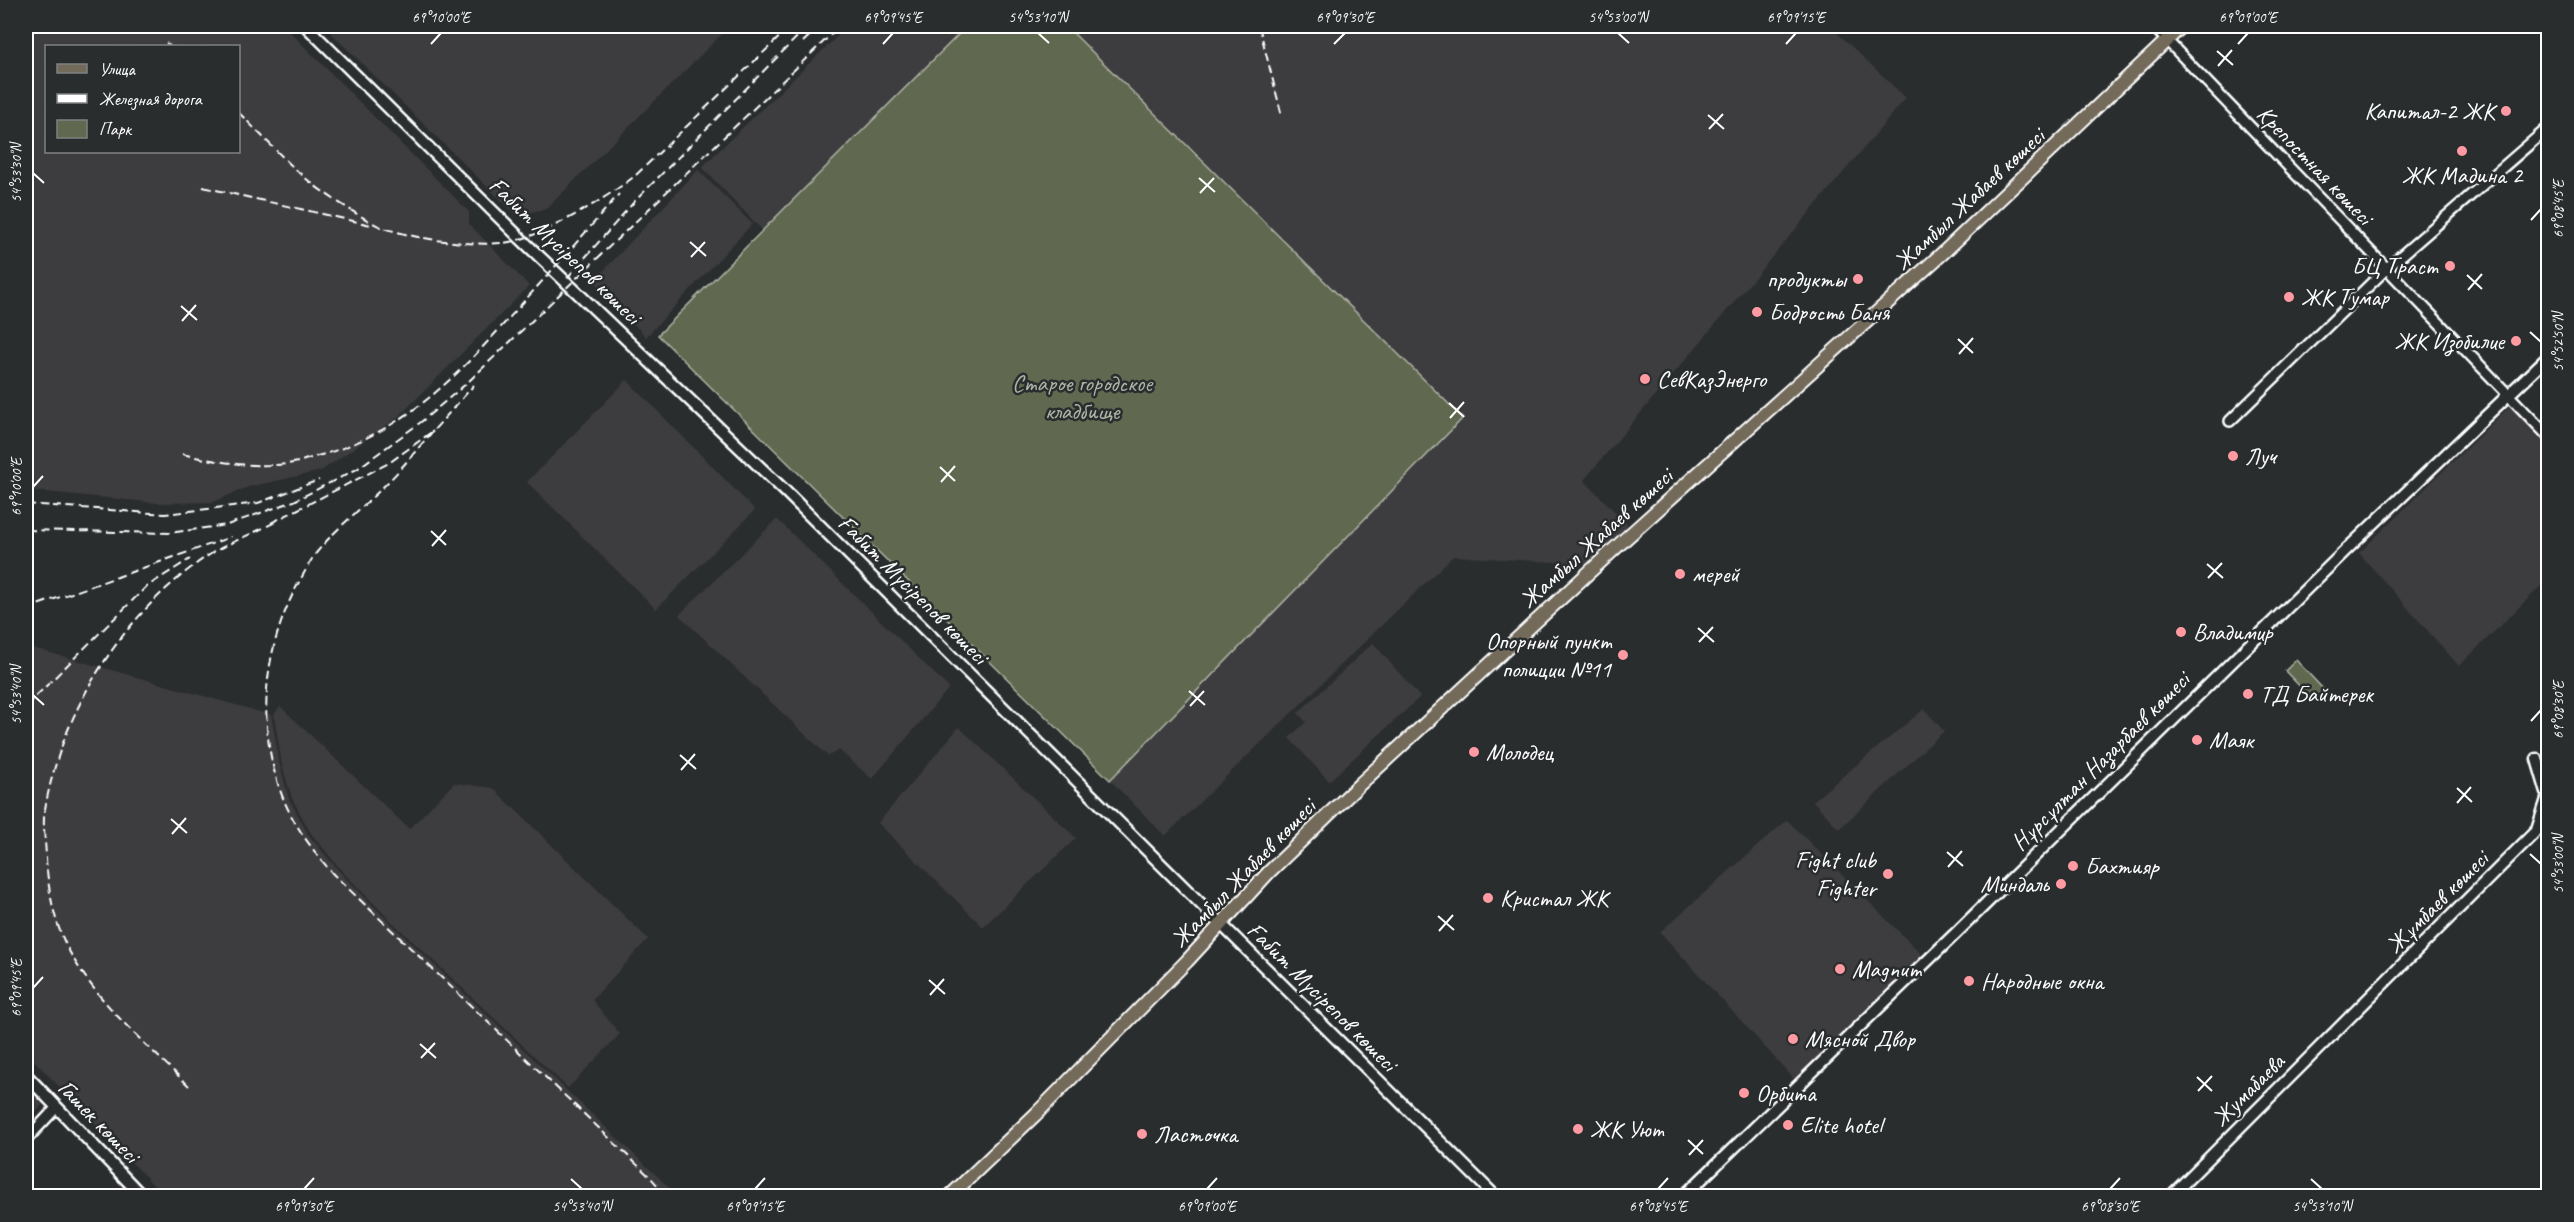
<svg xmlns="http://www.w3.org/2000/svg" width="2574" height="1222" font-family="Caveat,sans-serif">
	<rect width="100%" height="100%" fill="#2a2d2e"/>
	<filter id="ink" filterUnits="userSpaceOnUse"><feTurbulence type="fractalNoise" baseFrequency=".0167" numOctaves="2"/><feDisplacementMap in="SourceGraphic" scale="12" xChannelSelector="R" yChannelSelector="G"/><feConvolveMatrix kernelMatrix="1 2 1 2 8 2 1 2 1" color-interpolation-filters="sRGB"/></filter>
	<g filter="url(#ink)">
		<!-- built -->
		<path fill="#3e3c40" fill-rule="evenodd" d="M 26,26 L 284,26 L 469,212 L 469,224 L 529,286 L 397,418 L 321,471 L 248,487 L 213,502 L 158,503 L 26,490 ZM 46,46 L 238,46 L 238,152 L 46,152 Z
			M 324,26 L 730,26 L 546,209 L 516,215 Z
			M 848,26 L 967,26 L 763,231 L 702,167 Z
			M 1066,26 L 1830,26 L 1906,98 L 1584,480 L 1628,525 L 1586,564 L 1453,556 L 1165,836 L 1110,780 L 1463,418 Z
			M 698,170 L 752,224 L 646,337 L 594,281 Z
			M 627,380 L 755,510 L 656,609 L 527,482 Z
			M 2511,405 L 2548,445 L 2548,579 L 2459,666 L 2359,553 Z
			M 777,519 L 949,688 L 872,779 L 839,750 L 828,756 L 679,615 Z
			M 1373,643 L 1420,697 L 1329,781 L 1289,738 L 1306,722 L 1298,713 Z
			M 26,646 L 271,715 L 280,766 L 289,799 L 308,834 L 337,869 L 386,919 L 678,1196 L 164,1196 L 26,1052 Z
			M 280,706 L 409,829 L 454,783 L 493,788 L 648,939 L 592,1000 L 620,1034 L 568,1088 L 387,917 L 341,870 L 310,832 L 292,798 L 282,765 L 274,715 Z
			M 1924,709 L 1944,731 L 1839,829 L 1813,801 Z
			M 959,727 L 1076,838 L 983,927 L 878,823 Z
			M 1787,820 L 1923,956 L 1794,1079 L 1660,932 Z
			M 26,1085 L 43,1104 L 26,1123 Z"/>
		<!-- green -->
		<path fill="#60694f" stroke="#b0b4a7" stroke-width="1.5" d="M 967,26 L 1066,26 L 1463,418 L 1110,780 L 658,335 Z
			M 2296,660 L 2324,690 L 2313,700 L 2285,671 Z"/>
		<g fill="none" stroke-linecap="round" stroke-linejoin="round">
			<!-- tertiary casing -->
			<g stroke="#fff" stroke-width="14">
				<path id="tertiary" d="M 2153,26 L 2548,436
					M 2230,421 L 2387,268 L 2548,128
					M 26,1140 L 56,1108"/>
			</g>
			<!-- secondary casing -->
			<g stroke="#fff" stroke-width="15">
				<path id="secondary" d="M 306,26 L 520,238 L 785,491 L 1495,1196
					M 2537,759 L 2548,796 L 2538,827
					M 26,1075 L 142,1196
					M 1684,1196 L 1955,934 L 2347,549 L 2548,357
					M 2171,1196 L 2548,819"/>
			</g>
			<!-- primary casing -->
			<g stroke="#fff" stroke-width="16">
				<path id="primary" d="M 950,1196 L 1035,1115 L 1187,961 L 1269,872 L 1360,784 L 1624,540 L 1945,251 L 2182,26"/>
			</g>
			<!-- tertiary -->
			<use href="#tertiary" stroke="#2a2d2e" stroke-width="9"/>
			<!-- secondary -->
			<use href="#secondary" stroke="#2a2d2e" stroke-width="10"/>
			<!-- primary -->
			<use href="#primary" stroke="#736b5a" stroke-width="12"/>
			<!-- rail -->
			<path stroke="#fff" stroke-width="2" stroke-dasharray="9 4.5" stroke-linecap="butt" d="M 1259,26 L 1282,116
				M 803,42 L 820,26
				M 166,43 L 170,46
				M 238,112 C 263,136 287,164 314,185 C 326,195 371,224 384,228 C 416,239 468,246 502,243 C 539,240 605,199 635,176 L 791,26
				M 203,187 L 371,225
				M 567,278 L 634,202 L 808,26
				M 433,431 C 418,448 404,466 388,482 C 365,506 338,526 317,552 C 311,559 307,568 303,575 C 265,640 255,718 280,790 C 291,822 311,848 333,874 L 650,1177 L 667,1196
				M 182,454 C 217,462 251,468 286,464 C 298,463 310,458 321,455 C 409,430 461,372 519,307 C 553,269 586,232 619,194
				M 26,504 L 165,514 L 258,503 L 319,480
				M 271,523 L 389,463 L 433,431 L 474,385
				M 26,530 L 169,533 L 227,525 L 294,501 L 357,469 L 421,422 L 467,383 L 840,26
				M 26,609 L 231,537
				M 26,706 L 146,587 L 190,559
				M 189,1086 C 144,1042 93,1000 65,943 C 53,917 48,887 46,859 C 46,843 42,825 45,809 C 62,712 118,622 196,564 C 219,546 251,535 277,521"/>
		</g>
	</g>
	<!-- ticks -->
	<path fill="none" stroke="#fff" stroke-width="2" d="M 1038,33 L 1049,43M 1618,33 L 1629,43M 431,44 L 441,33M 883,44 L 893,33M 1334,44 L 1345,33M 1786,44 L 1796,33M 2238,44 L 2248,33M 2217,51 L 2233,65M 2218,66 L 2232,50M 1708,115 L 1724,129M 1709,129 L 1723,114M 33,173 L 44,183M 1199,178 L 1215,192M 1200,193 L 1214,178M 2531,220 L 2541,209M 690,242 L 706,256M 691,257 L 705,242M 2467,275 L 2482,289M 2468,290 L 2482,274M 181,306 L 197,320M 182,321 L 196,305M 2530,332 L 2541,342M 1958,339 L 1973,353M 1959,354 L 1973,338M 1449,403 L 1464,417M 1450,418 L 1464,402M 940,467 L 955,481M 941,482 L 955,466M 33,487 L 43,476M 431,531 L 446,545M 432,546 L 446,530M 2207,564 L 2223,578M 2208,578 L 2222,563M 1698,628 L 1714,642M 1699,642 L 1713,627M 1189,691 L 1205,705M 33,695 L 44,705M 1190,706 L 1204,691M 2531,721 L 2541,710M 680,755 L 696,769M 681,770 L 695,754M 2457,788 L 2472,802M 2457,803 L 2471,787M 171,819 L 187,833M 172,834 L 186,818M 1947,852 L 1963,866M 2530,854 L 2541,864M 1948,867 L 1962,851M 1438,916 L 1454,930M 1439,931 L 1453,915M 929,980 L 945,994M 33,988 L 43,977M 930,995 L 944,979M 420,1044 L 436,1058M 421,1058 L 435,1043M 2197,1077 L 2212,1091M 2198,1091 L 2212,1076M 1688,1140 L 1703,1154M 1689,1155 L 1703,1140M 571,1179 L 582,1189M 2311,1179 L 2322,1189M 304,1189 L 314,1178M 755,1189 L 765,1178M 1207,1189 L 1217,1178M 1658,1189 L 1668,1178M 2110,1189 L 2120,1178"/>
	<!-- markers -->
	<g fill="#ff9aa2" stroke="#2a2d2e" stroke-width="2">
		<circle cx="2506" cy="111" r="6"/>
		<circle cx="2462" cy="151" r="6"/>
		<circle cx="2450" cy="266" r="6"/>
		<circle cx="1858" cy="279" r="6"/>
		<circle cx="2289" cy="297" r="6"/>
		<circle cx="1757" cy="312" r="6"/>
		<circle cx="2516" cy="341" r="6"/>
		<circle cx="1645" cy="379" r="6"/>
		<circle cx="2233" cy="456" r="6"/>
		<circle cx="1680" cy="574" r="6"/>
		<circle cx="2181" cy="632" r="6"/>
		<circle cx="1623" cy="655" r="6"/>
		<circle cx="2248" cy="694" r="6"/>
		<circle cx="2197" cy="740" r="6"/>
		<circle cx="1474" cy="752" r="6"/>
		<circle cx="2073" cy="866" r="6"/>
		<circle cx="1888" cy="874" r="6"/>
		<circle cx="2061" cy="884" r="6"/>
		<circle cx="1488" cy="898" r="6"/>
		<circle cx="1840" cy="969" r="6"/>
		<circle cx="1969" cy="981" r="6"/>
		<circle cx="1793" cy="1039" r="6"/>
		<circle cx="1744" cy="1093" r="6"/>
		<circle cx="1788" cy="1125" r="6"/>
		<circle cx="1578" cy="1129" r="6"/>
		<circle cx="1142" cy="1134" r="6"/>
	</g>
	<g text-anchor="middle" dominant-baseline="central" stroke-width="5" stroke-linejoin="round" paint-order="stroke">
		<!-- poi labels -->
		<g font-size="24" fill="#fff" stroke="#2a2d2e" text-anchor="start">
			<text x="2494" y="111" text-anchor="end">Капитал-2 ЖК</text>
			<text x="2462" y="175" text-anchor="middle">ЖК Мадина 2</text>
			<text x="2438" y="266" text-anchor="end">БЦ Траст</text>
			<text x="1846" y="279" text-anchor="end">продукты</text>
			<text x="2301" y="297">ЖК Тумар</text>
			<text x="1769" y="312">Бодрость Баня</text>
			<text x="2504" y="341" text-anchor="end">ЖК Изобилие</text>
			<text x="1657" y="379">СевКазЭнерго</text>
			<text x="2245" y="456">Луч</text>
			<text x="1692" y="574">мерей</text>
			<text x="2193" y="632">Владимир</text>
			<text x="1611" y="641" text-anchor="end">Опорный пункт<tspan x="1611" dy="28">полиции №11</tspan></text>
			<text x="2260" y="694">ТД Байтерек</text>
			<text x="2209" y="740">Маяк</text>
			<text x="1486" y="752">Молодец</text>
			<text x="1876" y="860" text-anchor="end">Fight club<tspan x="1876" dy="28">Fighter</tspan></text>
			<text x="2085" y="866">Бахтияр</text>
			<text x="2049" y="884" text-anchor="end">Миндаль</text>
			<text x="1500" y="898">Кристал ЖК</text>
			<text x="1852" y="969">Magnum</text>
			<text x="1981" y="981">Народные окна</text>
			<text x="1805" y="1039">Мясной Двор</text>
			<text x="1756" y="1093">Орбита</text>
			<text x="1800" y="1125">Elite hotel</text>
			<text x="1590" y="1129">ЖК Уют</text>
			<text x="1154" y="1134">Ласточка</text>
		</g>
		<!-- street labels -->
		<g font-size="24" fill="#fff" stroke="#2a2d2e">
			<text transform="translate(2315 165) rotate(46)">Крепостная көшесі</text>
			<text transform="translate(1969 199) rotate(-43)">Жамбыл Жабаев көшесі</text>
			<text transform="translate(565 250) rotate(44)">Ғабит Мүсірепов көшесі</text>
			<text transform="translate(1596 538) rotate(-42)">Жамбыл Жабаев көшесі</text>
			<text transform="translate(913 589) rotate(45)">Ғабит Мүсірепов көшесі</text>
			<text transform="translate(2100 761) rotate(-45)">Нұрсұлтан Назарбаев көшесі</text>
			<text transform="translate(1243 873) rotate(-46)">Жамбыл Жабаев көшесі</text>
			<text transform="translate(2437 902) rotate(-45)">Жұмбаев көшесі</text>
			<text transform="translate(1322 996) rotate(45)">Ғабит Мүсірепов көшесі</text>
			<text transform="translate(2248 1090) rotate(-45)">Жумабаева</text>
			<text transform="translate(99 1121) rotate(46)">Гашек көшесі</text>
		</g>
		<!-- park labels -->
		<g font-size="24" fill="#b0b4a7" stroke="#2a2d2e">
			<text x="1082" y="383">Старое городское<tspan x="1082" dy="28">кладбище</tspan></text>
		</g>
	</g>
	<!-- margin -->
	<rect width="2574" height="1222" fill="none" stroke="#2a2d2e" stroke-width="66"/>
	<!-- legend -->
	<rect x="45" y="45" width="195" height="108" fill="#2a2d2e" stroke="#7f8182" stroke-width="1.5"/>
	<rect x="57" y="64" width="30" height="9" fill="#736b5a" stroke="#7f8182" stroke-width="1.5"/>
	<text x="99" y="75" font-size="18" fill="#ffffff">Улица</text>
	<rect x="57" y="94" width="30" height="9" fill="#ffffff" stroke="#7f8182" stroke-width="1.5"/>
	<text x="99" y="105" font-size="18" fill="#ffffff">Железная дорога</text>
	<rect x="57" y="120" width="30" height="18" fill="#60694f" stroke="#7f8182" stroke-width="1.5"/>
	<text x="99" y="135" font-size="18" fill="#ffffff">Парк</text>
	<rect x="33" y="33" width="2508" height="1156" fill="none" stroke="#fff" stroke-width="2"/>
	<g font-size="15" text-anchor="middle" fill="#fff">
		<text x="441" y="22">69°10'00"E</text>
		<text x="893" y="22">69°09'45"E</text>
		<text x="1038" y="22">54°53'10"N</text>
		<text x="1345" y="22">69°09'30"E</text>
		<text x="1618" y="22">54°53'00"N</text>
		<text x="1796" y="22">69°09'15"E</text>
		<text x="2248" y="22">69°09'00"E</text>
		<text transform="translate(16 173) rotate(-90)" y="5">54°53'30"N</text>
		<text transform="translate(2558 209) rotate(-90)" y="5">69°08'45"E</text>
		<text transform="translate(2558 342) rotate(-90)" y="5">54°52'50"N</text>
		<text transform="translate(16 487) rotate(-90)" y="5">69°10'00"E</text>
		<text transform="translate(16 695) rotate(-90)" y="5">54°53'40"N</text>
		<text transform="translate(2558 710) rotate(-90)" y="5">69°08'30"E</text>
		<text transform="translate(2558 864) rotate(-90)" y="5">54°53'00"N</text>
		<text transform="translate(16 988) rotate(-90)" y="5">69°09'45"E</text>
		<text x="304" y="1211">69°09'30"E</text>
		<text x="582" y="1211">54°53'40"N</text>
		<text x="755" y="1211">69°09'15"E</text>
		<text x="1207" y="1211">69°09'00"E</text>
		<text x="1658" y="1211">69°08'45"E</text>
		<text x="2110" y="1211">69°08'30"E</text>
		<text x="2322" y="1211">54°53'10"N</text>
	</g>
</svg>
